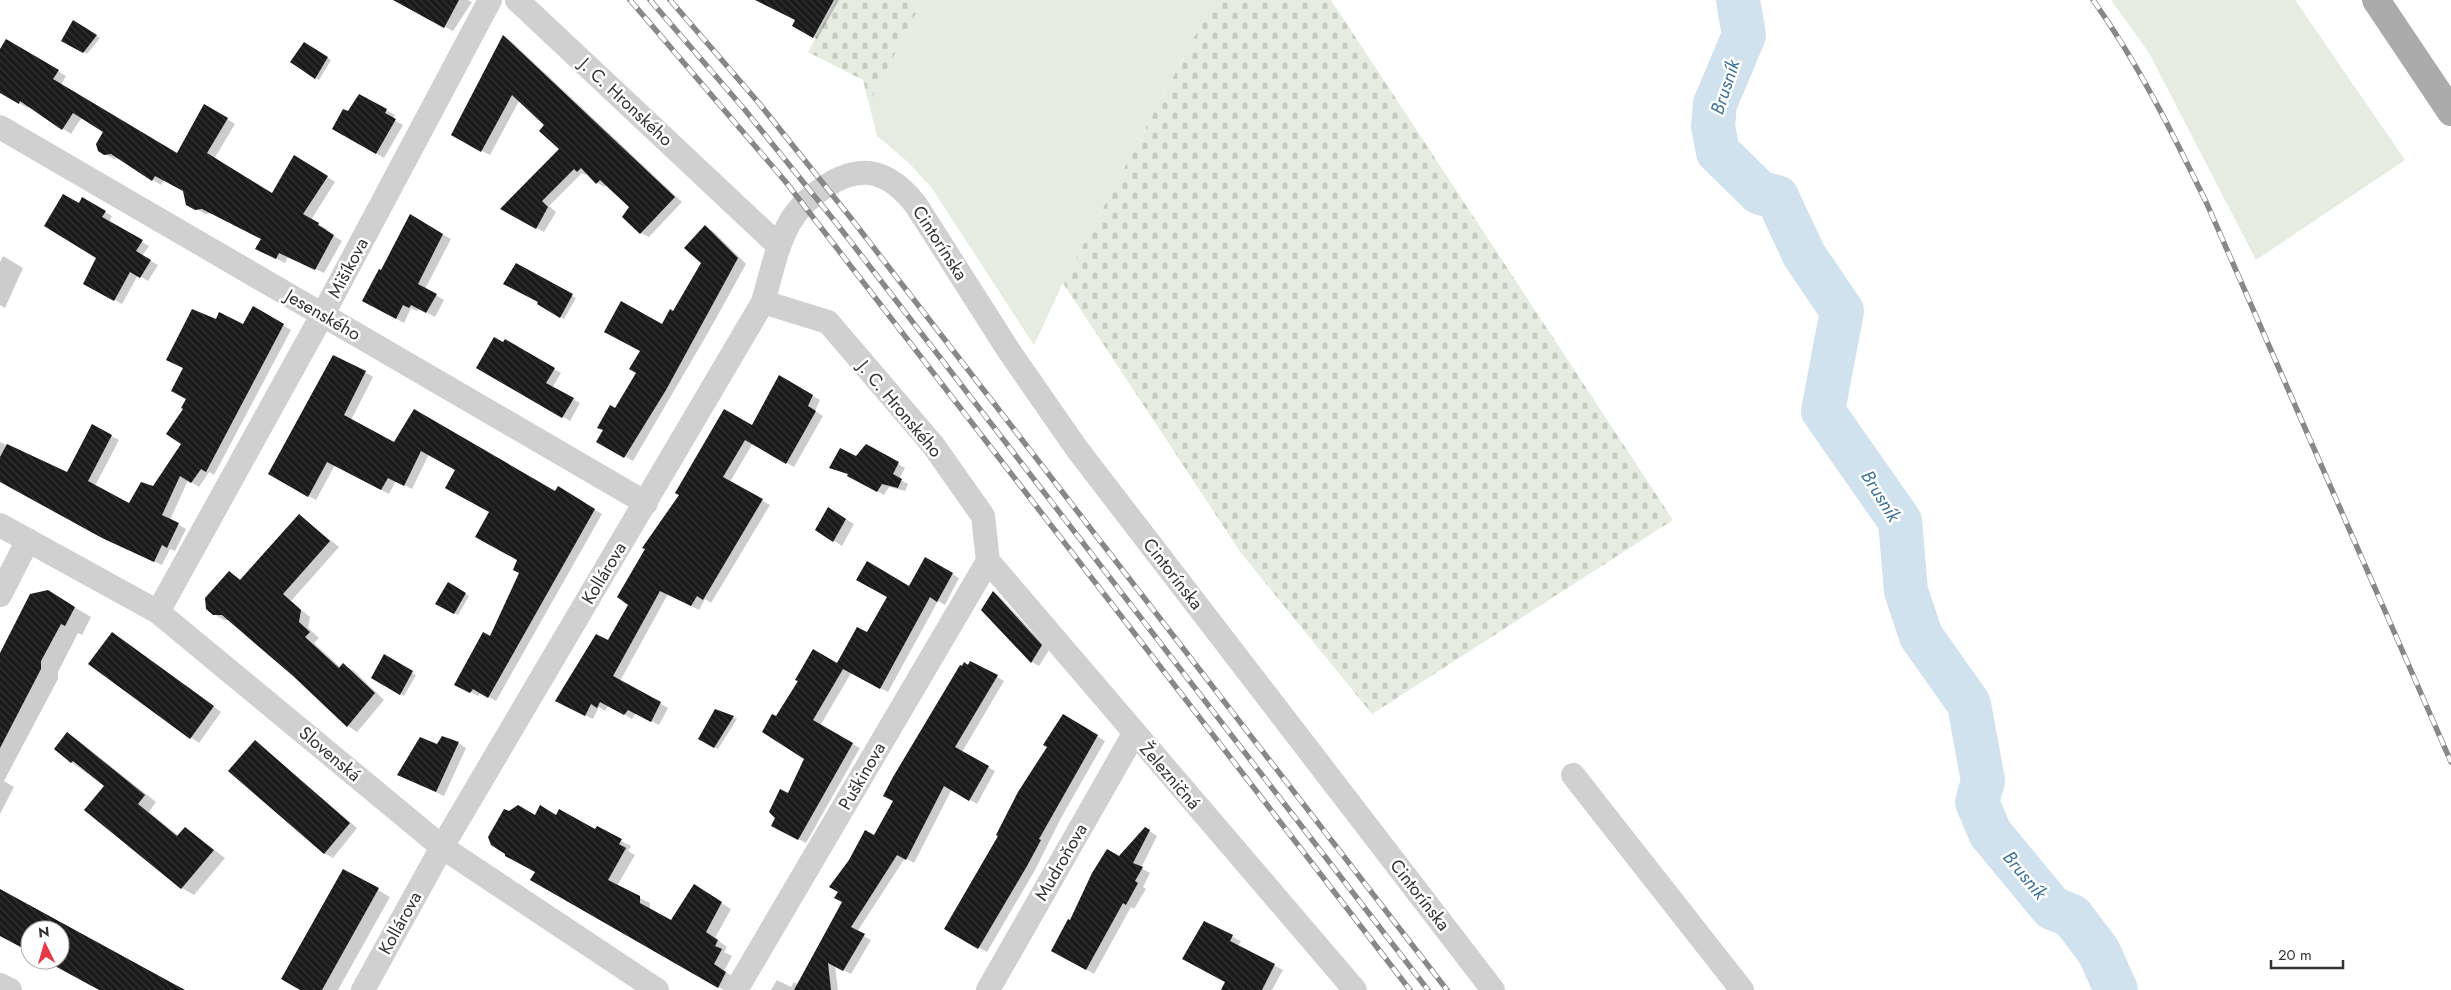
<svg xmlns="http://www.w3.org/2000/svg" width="2451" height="990" font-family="Jost,sans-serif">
	<defs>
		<pattern id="cemetery-stones" width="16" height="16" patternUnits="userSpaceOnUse" patternTransform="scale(1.25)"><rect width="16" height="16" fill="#e6ecdf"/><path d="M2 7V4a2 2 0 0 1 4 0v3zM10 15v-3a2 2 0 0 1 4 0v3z" fill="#c6cbc0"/></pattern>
		<pattern id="building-back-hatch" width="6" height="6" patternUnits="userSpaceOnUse" patternTransform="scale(1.25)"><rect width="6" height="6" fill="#1a1a1a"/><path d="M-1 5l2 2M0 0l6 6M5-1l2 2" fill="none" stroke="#333"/></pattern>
	</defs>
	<rect width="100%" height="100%" fill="#fff"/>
	<!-- green -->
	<path fill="#e6ecdf" d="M 923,0 L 1214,0 L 1063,283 L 1034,345 L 931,187 L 908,162 L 877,136 L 869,104 Z
		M 2111,0 L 2295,0 L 2405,160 L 2256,260 L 2149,53 Z"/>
	<!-- cemetery -->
	<path fill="url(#cemetery-stones)" d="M 836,0 L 923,0 L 869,104 L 863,80 L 808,52 Z
		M 1214,0 L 1331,0 L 1673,520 L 1372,714 L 1241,553 L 1063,283 Z"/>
	<!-- shadow -->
	<path fill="#0003" d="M 405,0 L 468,0 L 472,2 L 453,31 L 414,10 Z
		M 757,0 L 839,0 L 817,39 L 793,26 L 796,20 Z
		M 74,22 L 100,38 L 87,54 L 63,40 Z
		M 504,37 L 511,41 L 682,202 L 649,237 L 641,233 L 630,207 L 607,185 L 605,187 L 597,183 L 588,173 L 585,175 L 582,173 L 549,206 L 556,212 L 544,232 L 502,209 L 561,149 L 546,125 L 519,101 L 490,155 L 452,135 Z
		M 6,40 L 66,76 L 61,85 L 177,154 L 213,110 L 235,124 L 214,159 L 273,195 L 303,161 L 335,182 L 311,220 L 327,229 L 326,231 L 342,241 L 324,273 L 288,257 L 285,263 L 265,253 L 263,239 L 212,213 L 205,214 L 188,204 L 185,191 L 164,180 L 161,185 L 120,158 L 114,159 L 99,151 L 104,131 L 82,117 L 71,134 L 29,106 L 28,108 L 0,92 L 0,51 Z
		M 304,43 L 331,60 L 319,80 L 316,78 Z
		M 360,96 L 395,115 L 392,119 L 403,125 L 384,158 L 333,129 L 349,113 Z
		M 83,199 L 112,216 L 109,222 L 149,246 L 142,256 L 158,265 L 148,281 L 138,275 L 122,304 L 85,283 L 98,258 L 79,205 Z
		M 410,216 L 451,239 L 425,289 L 444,300 L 435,317 L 419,308 L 417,311 L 411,308 L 404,323 L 372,305 L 382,272 Z
		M 706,227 L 714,232 L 746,264 L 709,331 L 633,461 L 598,441 L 662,326 L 674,312 L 702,263 Z
		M 3,256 L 23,268 L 5,308 L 0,305 L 0,262 Z
		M 516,265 L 576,298 L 564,319 L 539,304 L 540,302 Z
		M 254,308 L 291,330 L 214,475 L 209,472 L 199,487 L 188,480 L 170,520 L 186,529 L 175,551 L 170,549 L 162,565 L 111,542 L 0,481 L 0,442 L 67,474 L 92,426 L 119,440 L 95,486 L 130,505 L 153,488 L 183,444 L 185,408 L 216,320 L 244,325 Z
		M 505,341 L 561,373 L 552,388 L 580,403 L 570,421 L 478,367 Z
		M 365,372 L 373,377 L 351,420 L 395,443 L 415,410 L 556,492 L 558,488 L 602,514 L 496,701 L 481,693 L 478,696 L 456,684 L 491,638 L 520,573 L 518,560 L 491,512 L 457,470 L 429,454 L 412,489 L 396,481 L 389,494 L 335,465 L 316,500 L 270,474 Z
		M 780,377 L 820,400 L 815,411 L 823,416 L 794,467 L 753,443 L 730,482 L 770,505 L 711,603 L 705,599 L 699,610 L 668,594 L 620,681 L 668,708 L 659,725 L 636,713 L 632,719 L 609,705 L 605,711 L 599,707 L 593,719 L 564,705 L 752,426 Z
		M 867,446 L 905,468 L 899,479 L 908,484 L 905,491 L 889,487 L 884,495 L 849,475 L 831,468 L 856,457 Z
		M 829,509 L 854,524 L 842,546 L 816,529 Z
		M 299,515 L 339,547 L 291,601 L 310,617 L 308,628 L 319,638 L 314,643 L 341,668 L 343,665 L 353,670 L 384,700 L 357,732 L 348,726 L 294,675 L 230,620 L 224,620 L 214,614 L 229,572 L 241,580 Z
		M 926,559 L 959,578 L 945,605 L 938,601 L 888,692 L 851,673 L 820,726 L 860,748 L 806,843 L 781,830 L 789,795 L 806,758 L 777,718 L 838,665 L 867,634 L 909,587 Z
		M 449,584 L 469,596 L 458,615 L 437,603 Z
		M 47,591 L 91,617 L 82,635 L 78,633 L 58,672 L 58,679 L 4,781 L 14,787 L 0,814 L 0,654 Z
		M 993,592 L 1000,597 L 1049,650 L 1039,666 L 1032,662 L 982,610 Z
		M 120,638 L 221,712 L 199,743 L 90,664 Z
		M 385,656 L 416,675 L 404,696 L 373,678 Z
		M 974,663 L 1004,681 L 962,752 L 995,771 L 977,804 L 952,789 L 914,863 L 905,858 L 857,932 L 871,940 L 851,974 L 835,966 L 838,990 L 771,990 L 777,980 L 791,987 L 794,982 L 799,985 L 843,902 L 961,666 Z
		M 1063,716 L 1105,741 L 1061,818 L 1035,870 L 987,952 L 946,929 L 1048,747 Z
		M 733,717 L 737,719 L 718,749 L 699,739 Z
		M 67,734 L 79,741 L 156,802 L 149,812 L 179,836 L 185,828 L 225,858 L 194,895 L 182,888 L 86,810 L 105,786 L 71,762 Z
		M 255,741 L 357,828 L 333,858 L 324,853 Z
		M 458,743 L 466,748 L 444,796 L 407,779 L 437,746 Z
		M 535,816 L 556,816 L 595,831 L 597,828 L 631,846 L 628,851 L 635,855 L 617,886 L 650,903 L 650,910 L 672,922 L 704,892 L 731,909 L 715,938 L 727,947 L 724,952 L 732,956 L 724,971 L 735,978 L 730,990 L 724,990 L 532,880 L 536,872 Z
		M 1145,828 L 1157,836 L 1141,868 L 1150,873 L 1143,887 L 1146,889 L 1134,909 L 1131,907 L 1094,974 L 1053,950 L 1119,857 Z
		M 343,870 L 390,897 L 338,990 L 302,990 Z
		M 1204,923 L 1241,941 L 1238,946 L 1283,970 L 1272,990 L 1223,990 L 1227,982 Z"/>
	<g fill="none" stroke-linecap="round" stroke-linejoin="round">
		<!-- river -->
		<path stroke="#cfe2ee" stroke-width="44" d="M 1738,0 L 1744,35 L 1715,104 L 1713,126 L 1718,152 L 1760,193 L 1777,197 L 1804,255 L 1842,311 L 1823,411 L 1900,521 L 1906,591 L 1921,636 L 1969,704 L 1983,781 L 1977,802 L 1990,833 L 2052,908 L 2072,916 L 2099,952 L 2116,990"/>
	</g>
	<!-- building -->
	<path fill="url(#building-back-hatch)" d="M 393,0 L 459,0 L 444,28 Z
		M 755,0 L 834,0 L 813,38 L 792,26 L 795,20 Z
		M 73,20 L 97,35 L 83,53 L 61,41 Z
		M 503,35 L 675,197 L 640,234 L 622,217 L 629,207 L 600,180 L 596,184 L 581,168 L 577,172 L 574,169 L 542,201 L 548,207 L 536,229 L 500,209 L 559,149 L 539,131 L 544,125 L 512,95 L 481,152 L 451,135 Z
		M 6,39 L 59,70 L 53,79 L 177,153 L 204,104 L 228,118 L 207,153 L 272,193 L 294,155 L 328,176 L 303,214 L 319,223 L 318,225 L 334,235 L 315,270 L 279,253 L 276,259 L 255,249 L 261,239 L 202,209 L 195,210 L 186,205 L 183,191 L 155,176 L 152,181 L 111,154 L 104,155 L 98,151 L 96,144 L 103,132 L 73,113 L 62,130 L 20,101 L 19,104 L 0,93 L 0,49 Z
		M 304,42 L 328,57 L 315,79 L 290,62 Z
		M 359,94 L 387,109 L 385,113 L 396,119 L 376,154 L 332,129 L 343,109 L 348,111 Z
		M 63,194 L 79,203 L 82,197 L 106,211 L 102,217 L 143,240 L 136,251 L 151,260 L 140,278 L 130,272 L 114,301 L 83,284 L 96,258 L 44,226 Z
		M 410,214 L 443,234 L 418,284 L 437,294 L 426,313 L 411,305 L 409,308 L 403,305 L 396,319 L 362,301 L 379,269 L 381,270 Z
		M 705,225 L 738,258 L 666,390 L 624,458 L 596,442 L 603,430 L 597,428 L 610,405 L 615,408 L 636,373 L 629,369 L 640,351 L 604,332 L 621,301 L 662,324 L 670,309 L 673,311 L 701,263 L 684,248 Z
		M 516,263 L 573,294 L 560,318 L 537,304 L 538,302 L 503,284 Z
		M 253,306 L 284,324 L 206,472 L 201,469 L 191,483 L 180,476 L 162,515 L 179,523 L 167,548 L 162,545 L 154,562 L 102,538 L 0,482 L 0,457 L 7,444 L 67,472 L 92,424 L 112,435 L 88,481 L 129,503 L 141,482 L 153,486 L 181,444 L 166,434 L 183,409 L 181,408 L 186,399 L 171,391 L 183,368 L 166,360 L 192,309 L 216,319 L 219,312 L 243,324 Z
		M 494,337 L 503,342 L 505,339 L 555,368 L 546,383 L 574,398 L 562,418 L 476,368 Z
		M 333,355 L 366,371 L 344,415 L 394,442 L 414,409 L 555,491 L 558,486 L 595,509 L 488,698 L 473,689 L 470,693 L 454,685 L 483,632 L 490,636 L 519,573 L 513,570 L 517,560 L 475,537 L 489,512 L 445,488 L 455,470 L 421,451 L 404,486 L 388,478 L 381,490 L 327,462 L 308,497 L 268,474 Z
		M 779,375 L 813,395 L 808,406 L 816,411 L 786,464 L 745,440 L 723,477 L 763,499 L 703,600 L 697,596 L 691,606 L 660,591 L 613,676 L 661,702 L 651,722 L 628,710 L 624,715 L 600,702 L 597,708 L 591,704 L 585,716 L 555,701 L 596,634 L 608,640 L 628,605 L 617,597 L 645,549 L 642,548 L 679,495 L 675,493 L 724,409 L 752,425 Z
		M 866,444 L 899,462 L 893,474 L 902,479 L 898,488 L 882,484 L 877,492 L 847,476 L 848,474 L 829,468 L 840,448 L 856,456 Z
		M 828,507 L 846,519 L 833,542 L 815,530 Z
		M 299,514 L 330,541 L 283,594 L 301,610 L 299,622 L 310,632 L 305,637 L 339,668 L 343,663 L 375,693 L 347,727 L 293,676 L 222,615 L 213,615 L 206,609 L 205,598 L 229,571 L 240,580 Z
		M 925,557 L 953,573 L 937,602 L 930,597 L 880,689 L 843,669 L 813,720 L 853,743 L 798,840 L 771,826 L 775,818 L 769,812 L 780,789 L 788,793 L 804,759 L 762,732 L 772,714 L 776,716 L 798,681 L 795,680 L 813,649 L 837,663 L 857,627 L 867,632 L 887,597 L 856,580 L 867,561 L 909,586 Z
		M 448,582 L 466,593 L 454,614 L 435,604 Z
		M 48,590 L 75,607 L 65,626 L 61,624 L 41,661 L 41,669 L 0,748 L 0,653 L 30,594 Z
		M 993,591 L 1042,645 L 1031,663 L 981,610 Z
		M 112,632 L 214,706 L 190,739 L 88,664 Z
		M 384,654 L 413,671 L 400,695 L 371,678 Z
		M 970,661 L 998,675 L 955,747 L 989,766 L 969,801 L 944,786 L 906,860 L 897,855 L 851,927 L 865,934 L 843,971 L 828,963 L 831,990 L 794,990 L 842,902 L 834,898 L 838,892 L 829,887 L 849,860 L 865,830 L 874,835 L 893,801 L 883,796 L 893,777 L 960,665 L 962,666 L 964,662 L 968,665 Z
		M 715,709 L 734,716 L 714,748 L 698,739 Z
		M 1063,714 L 1098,735 L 1039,839 L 1041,840 L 1027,866 L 978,949 L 944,929 L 998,836 L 996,835 L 1018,792 L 1047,747 L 1043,745 Z
		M 67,732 L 145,795 L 138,804 L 177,836 L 185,827 L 214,850 L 181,889 L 84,810 L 104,786 L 73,761 L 71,763 L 54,749 Z
		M 442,736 L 459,742 L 436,792 L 397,775 L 420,737 L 437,744 Z
		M 255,740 L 350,823 L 324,854 L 228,771 Z
		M 518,805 L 535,815 L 540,805 L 556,815 L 559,809 L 595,829 L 597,826 L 622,839 L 619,844 L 626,848 L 608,880 L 640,896 L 640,903 L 671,920 L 694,884 L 722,902 L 706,932 L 718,940 L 715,946 L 722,949 L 714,964 L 726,972 L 718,988 L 530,880 L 535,872 L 505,856 L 505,854 L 491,845 L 488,837 L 504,809 L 509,811 Z
		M 1145,827 L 1150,830 L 1133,863 L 1143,867 L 1135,881 L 1138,883 L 1126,905 L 1123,903 L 1086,970 L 1051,951 L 1068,919 L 1070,920 L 1092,873 L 1107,849 L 1119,856 Z
		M 343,869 L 379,888 L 322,990 L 300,990 L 281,979 Z
		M 0,889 L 97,942 L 185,990 L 99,990 L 44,960 L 60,960 L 60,930 L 30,930 L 30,952 L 0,936 Z
		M 1204,921 L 1233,935 L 1230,941 L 1275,964 L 1262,990 L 1221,990 L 1225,982 L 1182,959 Z"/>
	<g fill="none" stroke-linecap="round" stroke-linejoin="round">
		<!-- minor -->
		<path stroke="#d0d0d0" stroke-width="24" d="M 517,0 L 779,246
			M 0,127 L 646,503
			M 763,302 L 828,322 L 933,445 L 983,516 L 988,561
			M 0,525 L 158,612 L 442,847 L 657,990
			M 988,561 L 1355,990
			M 0,595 L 28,540
			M 158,612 L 330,301 L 490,0
			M 1573,775 L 1742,990
			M 0,985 L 10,990
			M 363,990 L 442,847 L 763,302 C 771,275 776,247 790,222 C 799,207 813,194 828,185 C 864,162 891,173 916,205 L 1009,351 L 1077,449 L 1493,990
			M 736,990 L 988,561
			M 988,990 L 1134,734"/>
		<!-- major -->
		<path stroke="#ababab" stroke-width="28" d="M 2376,0 L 2451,112"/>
		<!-- rail casing -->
		<g stroke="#888" stroke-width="5.5">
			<path id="rail" d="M 630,0 L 785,181 L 1410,990
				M 650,0 L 745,110 L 837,224 L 1428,990
				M 670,0 L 758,102 L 850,217 L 1447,990
				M 2093,0 C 2138,63 2173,134 2207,204 L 2451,762"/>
		</g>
		<!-- rail -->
		<use href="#rail" stroke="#fff" stroke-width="4" stroke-dasharray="11" stroke-linecap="butt"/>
	</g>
	<g text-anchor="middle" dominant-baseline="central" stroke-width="5" stroke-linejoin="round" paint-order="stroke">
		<!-- street labels -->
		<g font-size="18" fill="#333" stroke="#fff">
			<text transform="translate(626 102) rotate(43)">J. C. Hronského</text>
			<text transform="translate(940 243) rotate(57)">Cintorínska</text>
			<text transform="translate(348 268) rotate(-62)">Mišíkova</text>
			<text transform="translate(323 315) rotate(30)">Jesenského</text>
			<text transform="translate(900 409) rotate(50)">J. C. Hronského</text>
			<text transform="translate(604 573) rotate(-59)">Kollárova</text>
			<text transform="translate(1173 574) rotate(52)">Cintorínska</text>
			<text transform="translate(330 754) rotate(40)">Slovenská</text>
			<text transform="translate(862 776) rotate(-60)">Puškinova</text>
			<text transform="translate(1170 776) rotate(49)">Železničná</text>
			<text transform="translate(1061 862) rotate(-60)">Mudroňova</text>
			<text transform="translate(1420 895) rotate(52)">Cintorínska</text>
			<text transform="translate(400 923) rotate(-61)">Kollárova</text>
		</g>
		<!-- water labels -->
		<g font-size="19" font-style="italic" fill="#3f7597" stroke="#fff">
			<text transform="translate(1725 87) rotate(-72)">Brusník</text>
			<text transform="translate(1881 496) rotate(58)">Brusník</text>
			<text transform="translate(2025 875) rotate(50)">Brusník</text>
		</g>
	</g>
	<!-- north arrow -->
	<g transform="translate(45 945) rotate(355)"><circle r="24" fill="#ffffff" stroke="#adadad"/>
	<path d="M0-4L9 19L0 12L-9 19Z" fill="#e63946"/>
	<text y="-8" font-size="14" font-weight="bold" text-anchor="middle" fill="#333333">N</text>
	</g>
	<!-- scale -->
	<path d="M2271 960v8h72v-8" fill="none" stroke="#333333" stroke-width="2.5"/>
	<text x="2278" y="960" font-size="15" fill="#333333" stroke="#ffffff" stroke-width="4" paint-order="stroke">20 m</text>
</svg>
